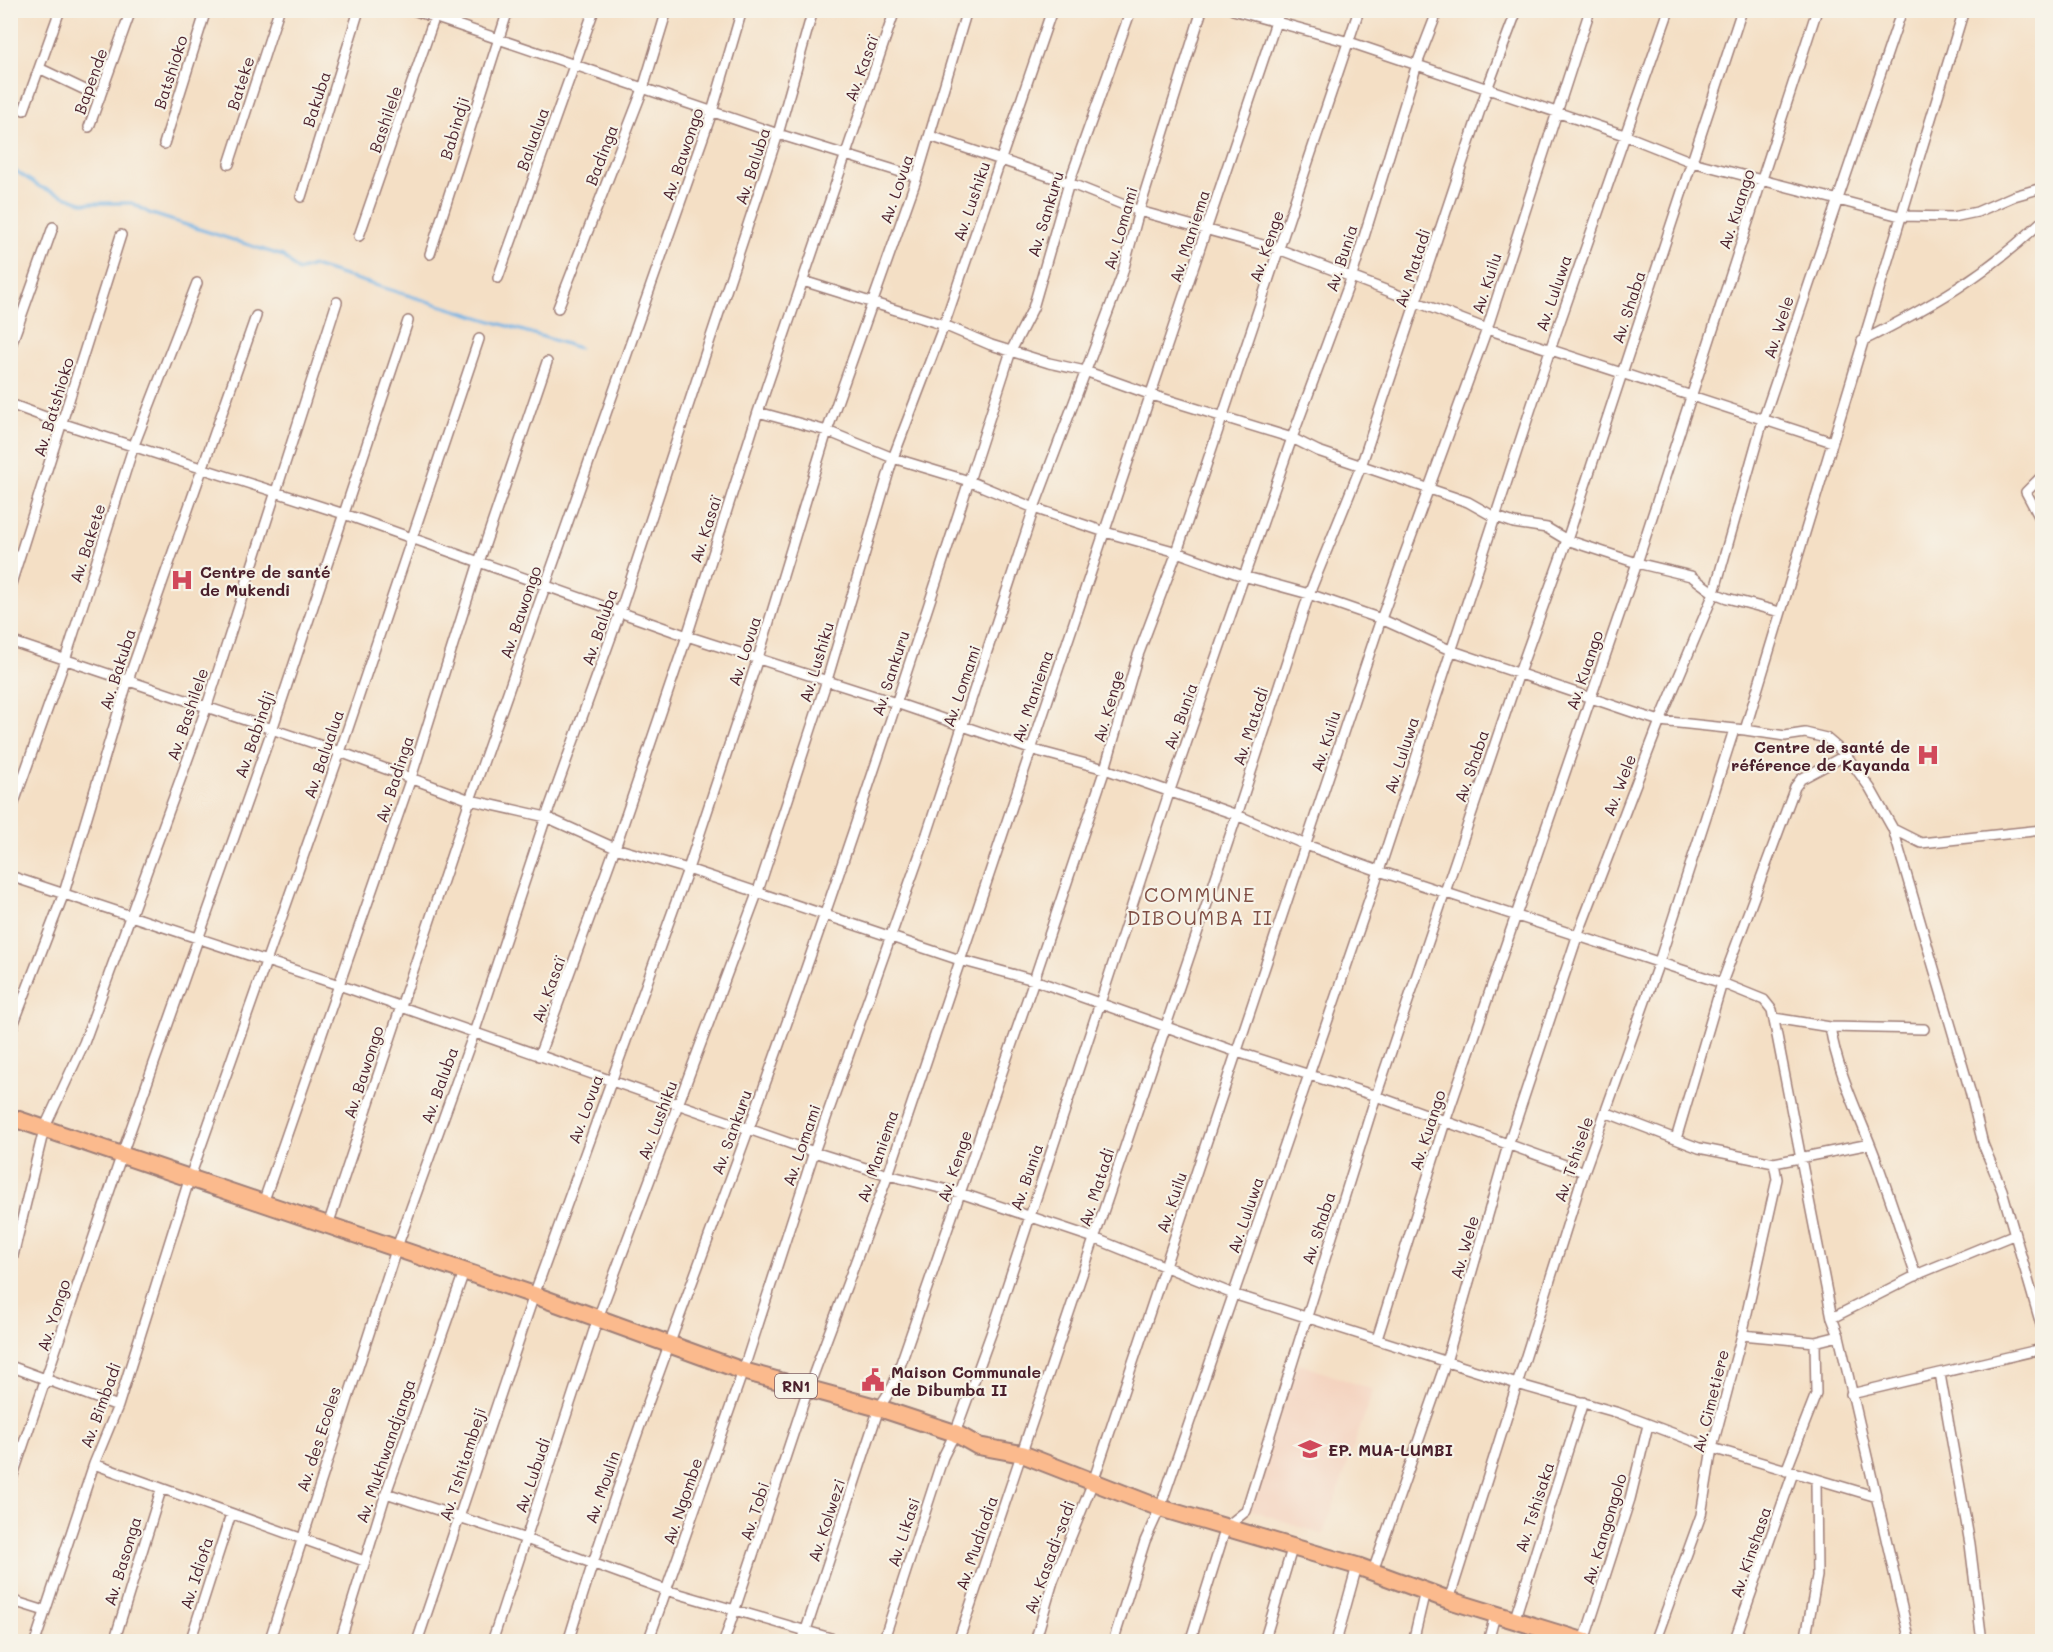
<svg xmlns="http://www.w3.org/2000/svg" width="2053" height="1652" font-family="Mali,sans-serif">
	<rect width="100%" height="100%" fill="#f7f3e8"/>
	<filter id="ink" filterUnits="userSpaceOnUse"><feTurbulence type="fractalNoise" baseFrequency=".0167" numOctaves="2"/><feDisplacementMap in="SourceGraphic" scale="12" xChannelSelector="R" yChannelSelector="G"/><feConvolveMatrix kernelMatrix="1 2 1 2 8 2 1 2 1" color-interpolation-filters="sRGB"/></filter>
	<filter id="wash" filterUnits="userSpaceOnUse"><feTurbulence type="fractalNoise" baseFrequency=".008" numOctaves="4" result="noise"/><feDisplacementMap in="SourceGraphic" scale="24" xChannelSelector="R" yChannelSelector="G"/><feGaussianBlur stdDeviation="1.35" result="paint"/><feColorMatrix in="noise" values="0 0 0 0 0 0 0 0 0 0 0 0 0 0 0 0 0 1.4 0 .05"/><feComposite in="paint" operator="in"/></filter>
	<g filter="url(#wash)">
		<rect width="100%" height="100%" fill="#f4dfc5"/>
		<!-- built -->
		<path fill="#f4d3bf" d="M 1297,1363 L 1373,1390 L 1323,1535 L 1247,1508 Z"/>
		<g fill="none" stroke-linecap="round" stroke-linejoin="round">
			<!-- stream -->
			<path stroke="#71b2e5" stroke-width="3" d="M 10,167 L 40,187 L 84,203 L 132,203 L 149,213 L 283,256 L 298,271 L 313,266 L 579,348"/>
		</g>
	</g>
	<g filter="url(#ink)">
		<g fill="none" stroke-linecap="round" stroke-linejoin="round">
			<!-- street casing -->
			<g stroke="#9f7f78" stroke-width="12">
				<path id="street" d="M 413,10 L 778,134 L 917,177
					M 1233,10 L 1349,42 L 1624,135 L 1692,162 L 1900,216 L 1953,217 L 1977,212 L 2014,196 L 2042,188
					M 1964,10 L 1745,730 L 1785,736 L 1805,733 L 1826,738 L 1846,755 L 1870,788 L 1893,829 L 1970,1091 L 1983,1144 L 2002,1190 L 2042,1328
					M 41,69 L 100,97
					M 24,110 L 60,10
					M 89,127 L 131,10
					M 930,136 L 1069,183 L 1139,211 L 1281,250 L 1487,329 L 1832,442
					M 164,144 L 206,10
					M 229,164 L 279,10
					M 301,197 L 359,10
					M 359,236 L 437,10
					M 430,254 L 508,10
					M 498,278 L 594,10
					M 803,281 L 944,325 L 991,345 L 1049,363 L 1085,371 L 1152,395 L 1292,438 L 1318,451 L 1468,502 L 1491,515 L 1514,523 L 1547,528 L 1567,540 L 1637,563 L 1691,576 L 1714,593 L 1727,598 L 1780,612
					M 558,308 L 643,89 L 667,10
					M 1862,341 C 1932,306 1986,275 2042,221
					M 10,348 L 53,227
					M 10,404 L 64,424 L 344,514 L 687,636 L 896,703 L 1030,749 L 1105,769 L 1237,815 L 1306,845 L 1379,871 L 1722,983 L 1764,1000 L 1772,1010 L 1832,1318 L 1839,1336 L 1910,1642
					M 758,412 L 827,431 L 893,458 L 969,481 L 1034,508 L 1105,532 L 1177,552 L 1243,576 L 1309,594 L 1381,619 L 1450,650 L 1641,715 L 1660,721 L 1745,730
					M 2042,476 L 2026,492 L 2042,522
					M 10,587 L 121,235
					M 10,641 L 340,752 L 470,800 L 546,817 L 615,848 L 688,869 L 960,960 L 1034,980 L 1237,1052 L 1376,1096 L 1584,1172
					M 10,814 L 65,660 L 134,445 L 197,283
					M 1893,829 L 1921,843 L 2042,830
					M 10,876 L 339,985 L 814,1152 L 888,1175 L 960,1193 L 1094,1238 L 1233,1294 L 1517,1384 L 1619,1413 L 1712,1448 L 1877,1497
					M 1774,1018 L 1830,1027
					M 10,1033 L 64,893 L 127,683 L 256,316
					M 539,1056 L 615,848 L 687,636 L 758,412 L 895,10
					M 1605,1112 L 1699,1148 L 1774,1163 L 1870,1144
					M 1676,1139 L 1722,983 L 1795,787 L 1801,779 L 1846,755
					M 263,1203 L 411,778 L 479,562 L 547,362
					M 328,1225 L 470,800 L 712,112 L 742,10
					M 10,1268 L 44,1129 L 84,1043 L 206,709 L 337,302
					M 1916,1276 C 1903,1238 1891,1200 1877,1162 C 1861,1118 1838,1075 1830,1027 L 1924,1029
					M 1832,1318 L 1923,1272 L 2013,1235
					M 1742,1335 L 1815,1342 L 1839,1336
					M 1377,1339 L 1445,1122 L 1637,563 L 1817,10
					M 10,1366 L 118,1406
					M 1940,1374 L 1970,1544 L 1982,1642
					M 1851,1394 L 2042,1349
					M 94,1464 L 364,1561
					M 1786,1471 L 1816,1394 L 1815,1342
					M 10,1484 L 122,1154 L 272,730 L 408,321
					M 386,1493 L 526,1539 L 666,1590 L 844,1642
					M 1372,1574 L 1446,1362 L 1508,1145 L 1577,937 L 1660,721 L 1714,593 L 1763,420 L 1902,10
					M 10,1600 L 45,1611
					M 1449,1600 L 1584,1172 L 1659,962 L 1734,730
					M 1514,1621 L 1583,1402
					M 1584,1641 L 1630,1499 L 1648,1425
					M 35,1642 L 94,1464 L 118,1406 L 190,1177 L 340,752 L 479,339
					M 114,1642 L 161,1490
					M 190,1642 L 231,1514
					M 269,1642 L 397,1247 L 474,1033 L 546,817 L 620,612 L 778,134 L 813,10
					M 340,1642 L 386,1493 L 464,1272
					M 417,1642 L 534,1295 L 688,869 L 758,658 L 827,431 L 917,177 L 967,10
					M 492,1642 L 598,1318 L 758,891 L 827,680 L 893,458 L 944,325 L 1052,10
					M 568,1642 C 621,1468 686,1300 748,1131 C 842,873 927,612 1011,351 L 1033,308 L 1069,183 L 1131,10
					M 648,1642 L 743,1371 L 814,1152 L 927,834 L 1034,508 L 1122,275 L 1139,211 L 1202,10
					M 724,1642 L 808,1389 L 888,1175 L 1280,10
					M 802,1642 L 879,1408 L 893,1386 L 1034,980 L 1105,769 L 1137,658 L 1177,552 L 1359,10
					M 883,1642 L 943,1457 L 955,1433 L 995,1323 L 1169,793 L 1292,438 L 1352,276 L 1417,64 L 1438,10
					M 958,1642 L 1237,815 L 1309,594 L 1361,466 L 1487,89 L 1517,10
					M 1035,1642 L 1053,1581 L 1093,1482 L 1381,619 L 1487,329 L 1590,10
					M 1113,1642 L 1145,1541 L 1160,1508 L 1379,871 L 1550,350 L 1669,10
					M 1190,1642 L 1226,1527 L 1246,1511 L 1376,1096 L 1519,673 L 1567,540 L 1742,10
					M 1264,1642 L 1292,1549
					M 1336,1642 L 1357,1566
					M 1413,1642 L 1425,1591
					M 1488,1642 L 1495,1615
					M 1655,1642 L 1701,1515 L 1712,1448 L 1742,1335 L 1777,1179 L 1774,1163
					M 1734,1642 L 1793,1473
					M 1805,1642 L 1817,1576 L 1816,1481"/>
			</g>
			<!-- highway casing -->
			<g stroke="#9f7f78" stroke-width="20">
				<path id="highway" d="M 10,1117 L 534,1295 L 743,1371 L 879,1408 L 955,1433 L 978,1446 L 1022,1454 L 1160,1508 L 1357,1566 L 1449,1600 L 1586,1642"/>
			</g>
			<!-- street -->
			<use href="#street" stroke="#fff" stroke-width="9"/>
			<!-- highway -->
			<use href="#highway" stroke="#fbba8d" stroke-width="16"/>
		</g>
	</g>
	<!-- icons -->
	<defs>
		<g id="hospital-bare" transform="scale(1.8)"><path d="M-5-5h3v3.5h4V-5h3V5h-3V1.5h-4V5h-3Z" fill="#d1495b" stroke="#f7f3e8" stroke-width="2.5" paint-order="stroke"/></g>
		<g id="civic-bare" transform="scale(1.8)"><path d="M-.6-6.5H3V-4.5H.6V-3L4-1V1h2V6H-6V1h2V-1L-.6-3ZM-1.2 2.5V6h2.4V2.5Z" fill="#d1495b" stroke="#f7f3e8" stroke-width="2.5" paint-order="stroke"/></g>
		<g id="school-bare" transform="scale(1.8)"><path d="M0-5L7-2L0 1L-7-2ZM-4 1L0 2.5L4 1V4Q0 6-4 4Z" fill="#d1495b" stroke="#f7f3e8" stroke-width="2.5" paint-order="stroke"/></g>
	</defs>
	<g fill-rule="evenodd">
		<use href="#hospital-bare" x="182" y="580"/>
		<use href="#hospital-bare" x="1928" y="755"/>
		<use href="#civic-bare" x="873" y="1380"/>
		<use href="#school-bare" x="1310" y="1449"/>
	</g>
	<g text-anchor="middle" dominant-baseline="central" stroke-width="4.5" stroke-linejoin="round" paint-order="stroke">
		<!-- shield labels -->
		<rect fill="#f7f3e8" stroke="#7e5f64" stroke-width="1.5" x="775" y="1374" width="42" height="24" rx="4.5"/>
		<g font-size="15" font-weight="bold" fill="#4a1f2b">
			<text x="796" y="1386">RN1</text>
		</g>
		<!-- street labels -->
		<g font-size="16" fill="#4a1f2b" stroke="#f7f3e8">
			<text transform="translate(861 68) rotate(-70)">Av. Kasaï</text>
			<text transform="translate(170 72) rotate(-72)">Batshioko</text>
			<text transform="translate(90 81) rotate(-70)">Bapende</text>
			<text transform="translate(240 83) rotate(-72)">Bateke</text>
			<text transform="translate(316 99) rotate(-72)">Bakuba</text>
			<text transform="translate(385 119) rotate(-71)">Bashilele</text>
			<text transform="translate(454 128) rotate(-73)">Babindji</text>
			<text transform="translate(532 139) rotate(-70)">Balualua</text>
			<text transform="translate(682 154) rotate(-71)">Av. Bawongo</text>
			<text transform="translate(601 155) rotate(-69)">Badinga</text>
			<text transform="translate(752 166) rotate(-72)">Av. Baluba</text>
			<text transform="translate(896 189) rotate(-71)">Av. Lovua</text>
			<text transform="translate(971 201) rotate(-71)">Av. Lushiku</text>
			<text transform="translate(1736 209) rotate(-72)">Av. Kuango</text>
			<text transform="translate(1045 214) rotate(-73)">Av. Sankuru</text>
			<text transform="translate(1120 228) rotate(-74)">Av. Lomami</text>
			<text transform="translate(1189 236) rotate(-72)">Av. Maniema</text>
			<text transform="translate(1266 246) rotate(-71)">Av. Kenge</text>
			<text transform="translate(1341 258) rotate(-72)">Av. Bunia</text>
			<text transform="translate(1412 268) rotate(-72)">Av. Matadi</text>
			<text transform="translate(1486 283) rotate(-72)">Av. Kuilu</text>
			<text transform="translate(1553 293) rotate(-71)">Av. Luluwa</text>
			<text transform="translate(1628 307) rotate(-72)">Av. Shaba</text>
			<text transform="translate(1778 327) rotate(-72)">Av. Wele</text>
			<text transform="translate(53 407) rotate(-73)">Av. Batshioko</text>
			<text transform="translate(705 529) rotate(-72)">Av. Kasaï</text>
			<text transform="translate(87 543) rotate(-72)">Av. Bakete</text>
			<text transform="translate(520 612) rotate(-71)">Av. Bawongo</text>
			<text transform="translate(599 627) rotate(-71)">Av. Baluba</text>
			<text transform="translate(744 651) rotate(-72)">Av. Lovua</text>
			<text transform="translate(816 662) rotate(-73)">Av. Lushiku</text>
			<text transform="translate(117 669) rotate(-72)">Av. Bakuba</text>
			<text transform="translate(1584 670) rotate(-71)">Av. Kuango</text>
			<text transform="translate(890 673) rotate(-72)">Av. Sankuru</text>
			<text transform="translate(961 686) rotate(-71)">Av. Lomami</text>
			<text transform="translate(1032 696) rotate(-71)">Av. Maniema</text>
			<text transform="translate(1108 706) rotate(-74)">Av. Kenge</text>
			<text transform="translate(187 714) rotate(-71)">Av. Bashilele</text>
			<text transform="translate(1180 716) rotate(-70)">Av. Bunia</text>
			<text transform="translate(1250 726) rotate(-72)">Av. Matadi</text>
			<text transform="translate(254 734) rotate(-71)">Av. Babindji</text>
			<text transform="translate(1325 741) rotate(-72)">Av. Kuilu</text>
			<text transform="translate(323 754) rotate(-71)">Av. Balualua</text>
			<text transform="translate(1401 755) rotate(-72)">Av. Luluwa</text>
			<text transform="translate(1471 766) rotate(-71)">Av. Shaba</text>
			<text transform="translate(394 779) rotate(-72)">Av. Badinga</text>
			<text transform="translate(1619 785) rotate(-69)">Av. Wele</text>
			<text transform="translate(548 989) rotate(-70)">Av. Kasaï</text>
			<text transform="translate(363 1072) rotate(-72)">Av. Bawongo</text>
			<text transform="translate(439 1085) rotate(-70)">Av. Baluba</text>
			<text transform="translate(585 1109) rotate(-70)">Av. Lovua</text>
			<text transform="translate(657 1120) rotate(-69)">Av. Lushiku</text>
			<text transform="translate(1427 1130) rotate(-72)">Av. Kuango</text>
			<text transform="translate(731 1132) rotate(-70)">Av. Sankuru</text>
			<text transform="translate(801 1145) rotate(-71)">Av. Lomami</text>
			<text transform="translate(877 1156) rotate(-71)">Av. Maniema</text>
			<text transform="translate(1573 1159) rotate(-71)">Av. Tshisele</text>
			<text transform="translate(954 1166) rotate(-71)">Av. Kenge</text>
			<text transform="translate(1026 1177) rotate(-71)">Av. Bunia</text>
			<text transform="translate(1096 1187) rotate(-72)">Av. Matadi</text>
			<text transform="translate(1171 1202) rotate(-71)">Av. Kuilu</text>
			<text transform="translate(1245 1215) rotate(-71)">Av. Luluwa</text>
			<text transform="translate(1318 1228) rotate(-72)">Av. Shaba</text>
			<text transform="translate(1464 1247) rotate(-74)">Av. Wele</text>
			<text transform="translate(53 1315) rotate(-72)">Av. Yongo</text>
			<text transform="translate(1710 1401) rotate(-76)">Av. Cimetiere</text>
			<text transform="translate(100 1405) rotate(-70)">Av. Bimbadi</text>
			<text transform="translate(318 1439) rotate(-72)">Av. des Ecoles</text>
			<text transform="translate(385 1451) rotate(-71)">Av. Mukhwandjanga</text>
			<text transform="translate(462 1464) rotate(-72)">Av. Tshitambeji</text>
			<text transform="translate(532 1475) rotate(-71)">Av. Lubudi</text>
			<text transform="translate(602 1487) rotate(-71)">Av. Moulin</text>
			<text transform="translate(682 1501) rotate(-71)">Av. Ngombe</text>
			<text transform="translate(1534 1507) rotate(-72)">Av. Tshisaka</text>
			<text transform="translate(754 1511) rotate(-72)">Av. Tobi</text>
			<text transform="translate(826 1520) rotate(-72)">Av. Kolwezi</text>
			<text transform="translate(1604 1529) rotate(-73)">Av. Kangongolo</text>
			<text transform="translate(903 1532) rotate(-72)">Av. Likasi</text>
			<text transform="translate(976 1543) rotate(-71)">Av. Mudiadia</text>
			<text transform="translate(1750 1552) rotate(-71)">Av. Kinshasa</text>
			<text transform="translate(1049 1557) rotate(-70)">Av. Kasadi-sadi</text>
			<text transform="translate(122 1561) rotate(-73)">Av. Basonga</text>
			<text transform="translate(196 1573) rotate(-72)">Av. Idiofa</text>
		</g>
		<!-- poi labels -->
		<g font-size="16" font-weight="bold" fill="#4a1f2b" stroke="#f7f3e8" text-anchor="start">
			<text x="200" y="571">Centre de santé<tspan x="200" dy="18">de Mukendi</tspan></text>
			<text x="1910" y="746" text-anchor="end">Centre de santé de<tspan x="1910" dy="18">référence de Kayanda</tspan></text>
			<text x="891" y="1371">Maison Communale<tspan x="891" dy="18">de Dibumba II</tspan></text>
			<text x="1328" y="1449">EP. MUA-LUMBI</text>
		</g>
		<!-- quarter labels -->
		<g font-size="20" letter-spacing="1.5" fill="#7f4d43" stroke="#f7f3e8">
			<text x="1200" y="894">COMMUNE<tspan x="1200" dy="23">DIBOUMBA II</tspan></text>
		</g>
	</g>
	<!-- margin -->
	<rect width="2053" height="1652" fill="none" stroke="#f7f3e8" stroke-width="36"/>
</svg>
